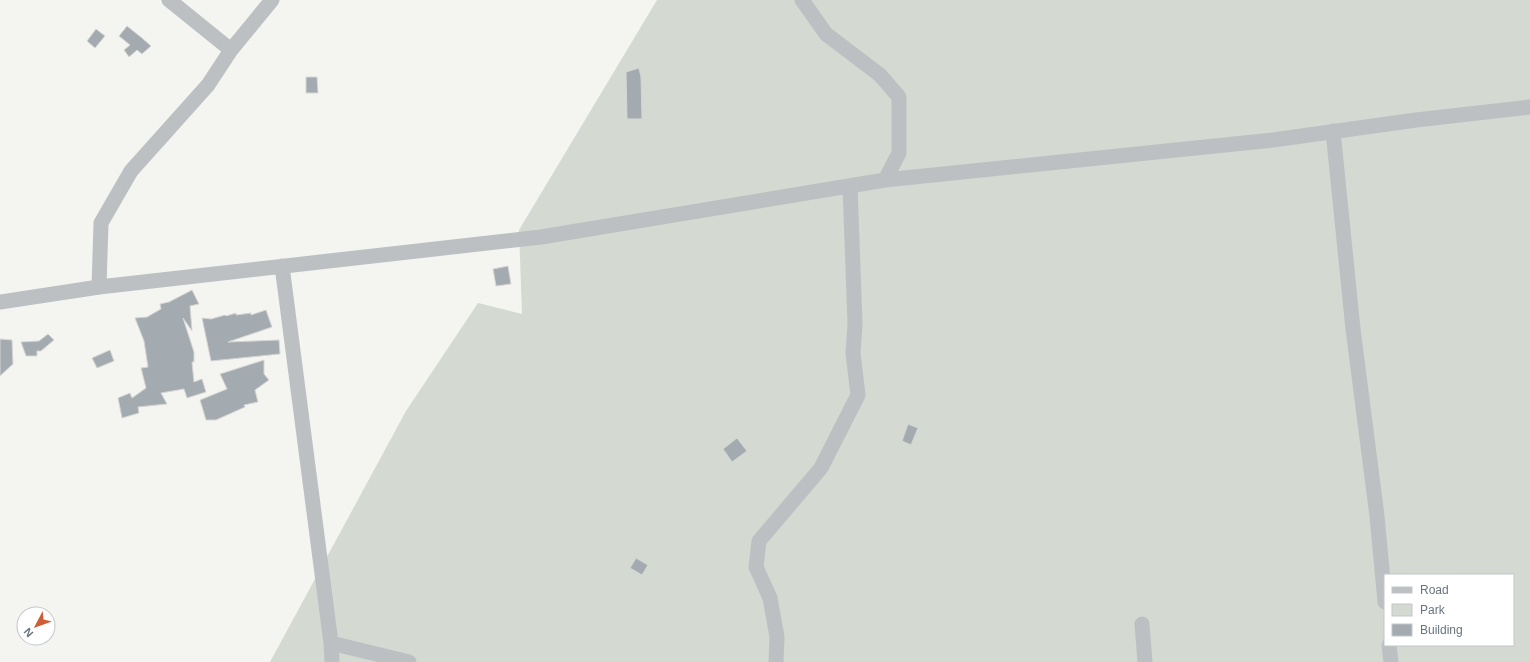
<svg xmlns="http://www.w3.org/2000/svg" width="1530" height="662" font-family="Arial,sans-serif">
	<rect width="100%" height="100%" fill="#f4f5f1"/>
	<!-- green -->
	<path fill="#d4d9d1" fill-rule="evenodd" d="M 657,0 L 1530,0 L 1530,662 L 270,662 L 406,411 L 478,303 L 522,314 L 519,230 ZM 1385,575 L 1513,575 L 1513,645 L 1385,645 Z"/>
	<!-- building -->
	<path fill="#a4abb0" stroke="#d6d6d4" d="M 127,26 L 142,38 L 151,46 L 142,54 L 137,50 L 129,57 L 124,50 L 130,45 L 119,36 Z
		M 96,29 L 105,36 L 95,48 L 87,41 Z
		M 639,68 L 641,77 L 642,119 L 627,119 L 626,72 Z
		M 306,77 L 317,77 L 318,93 L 306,93 Z
		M 508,266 L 511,284 L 496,286 L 493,269 Z
		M 192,290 L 199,304 L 190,306 L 192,331 L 183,318 L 194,352 L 194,362 L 192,362 L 194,382 L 202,379 L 206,392 L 187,398 L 184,389 L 161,393 L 167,404 L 138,407 L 139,413 L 122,418 L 118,398 L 130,393 L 132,398 L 146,388 L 141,368 L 148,367 L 144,341 L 135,318 L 147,317 L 161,309 L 160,304 L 169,302 Z
		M 266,310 L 272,327 L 228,342 L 279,340 L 280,354 L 211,361 L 202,318 L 211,319 L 225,315 L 226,316 L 236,313 L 236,315 L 251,313 L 251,315 Z
		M 48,334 L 54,340 L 41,351 L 37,351 L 37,356 L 26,356 L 21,342 L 39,341 Z
		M 0,339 L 12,340 L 13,364 L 0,376 Z
		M 110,350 L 114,361 L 97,368 L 92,358 Z
		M 264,360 L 264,374 L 269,380 L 255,390 L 258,402 L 244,405 L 245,407 L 216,420 L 206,420 L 200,400 L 227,389 L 220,374 Z
		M 908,424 L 918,428 L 911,445 L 902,441 Z
		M 737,438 L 747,451 L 732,462 L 723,449 Z
		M 636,558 L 648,565 L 642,575 L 630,568 Z"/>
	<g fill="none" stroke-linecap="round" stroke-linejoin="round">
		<!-- minor -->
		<path stroke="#bcc0c3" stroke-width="15" d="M 169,0 L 231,50
			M 802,0 L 826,34 L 880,75 L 899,97 L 899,153 L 885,180
			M 1333,131 L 1353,329 L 1377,516 L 1385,602
			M 282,266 L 331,643 L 409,662
			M 99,287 L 101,223 L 131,171 L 208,85 L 231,50 L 272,0
			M 0,302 L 99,287 L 541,237 L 885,180 L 1273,140 L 1416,120 L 1530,107
			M 1142,624 L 1145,662
			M 331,643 L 332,662
			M 1389,645 L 1391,662
			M 776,662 L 777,637 L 770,598 L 756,567 L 759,541 L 821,468 L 858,395 L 853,353 L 855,324 L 850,186"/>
	</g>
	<!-- legend -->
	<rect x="1384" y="574" width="130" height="72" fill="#ffffff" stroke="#c2c7cc"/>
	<rect x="1392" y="587" width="20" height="6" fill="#bcc0c3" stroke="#c2c7cc"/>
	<text x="1420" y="594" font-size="12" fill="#67747f">Road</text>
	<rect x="1392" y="604" width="20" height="12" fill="#d4d9d1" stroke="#c2c7cc"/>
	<text x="1420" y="614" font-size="12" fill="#67747f">Park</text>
	<rect x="1392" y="624" width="20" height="12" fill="#a4abb0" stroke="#c2c7cc"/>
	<text x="1420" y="634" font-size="12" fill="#67747f">Building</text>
	<!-- north arrow -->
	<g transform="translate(36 626) rotate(229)"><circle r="19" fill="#ffffff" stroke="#c2c7cc"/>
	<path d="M0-3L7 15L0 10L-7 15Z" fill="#cf5e37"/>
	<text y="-6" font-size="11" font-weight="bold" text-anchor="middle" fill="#67747f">N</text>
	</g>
</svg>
